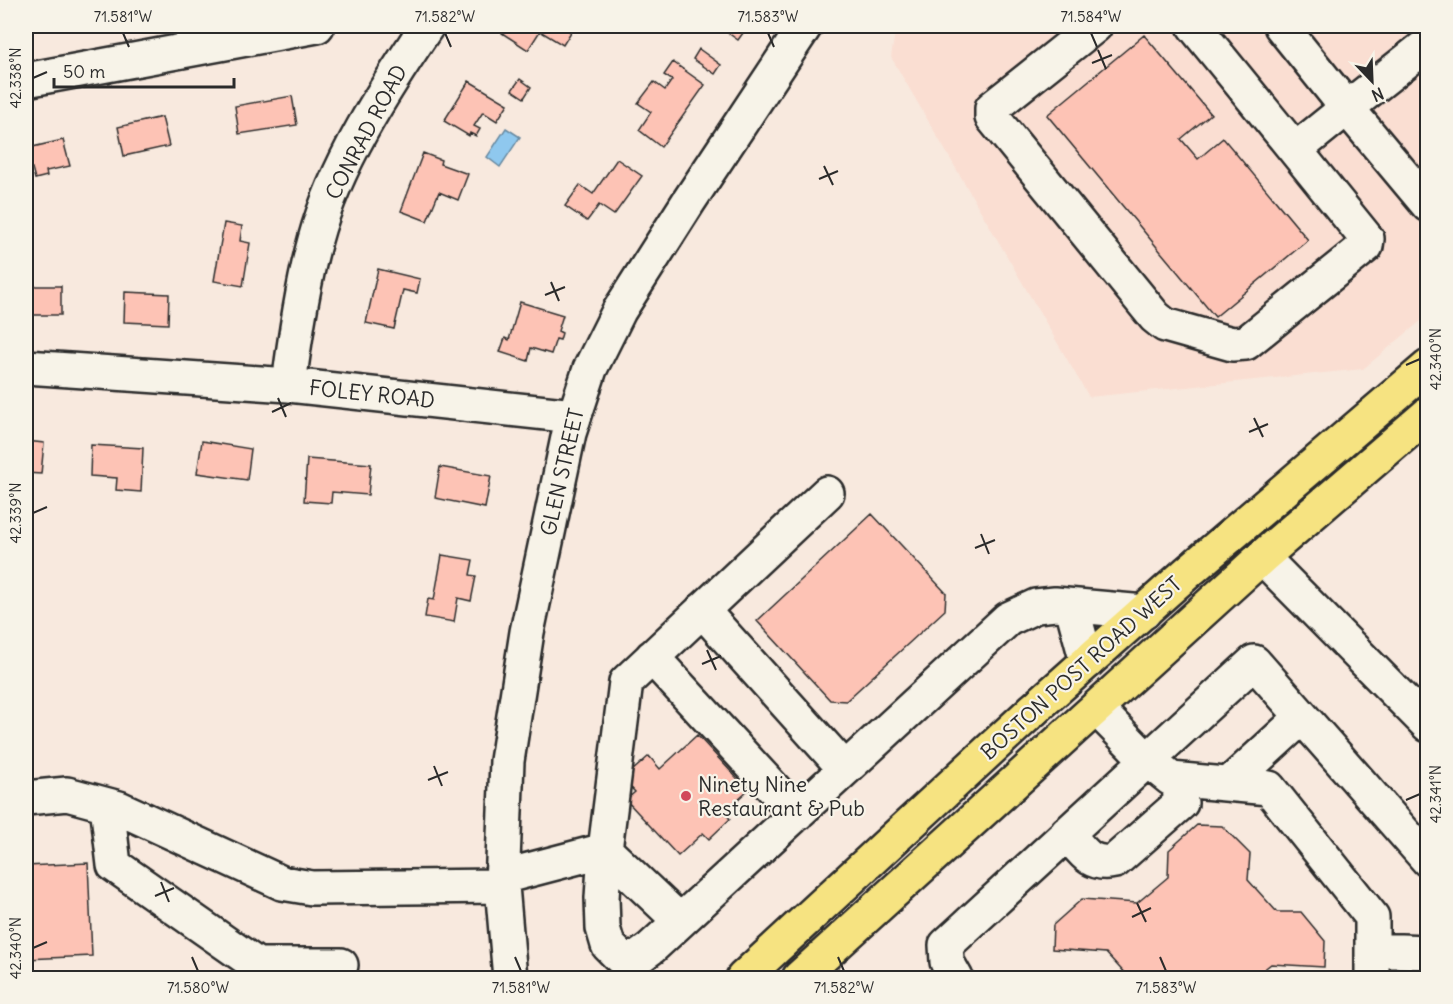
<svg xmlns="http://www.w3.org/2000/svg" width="1453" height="1004" font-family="Delius,sans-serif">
	<rect width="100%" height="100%" fill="#f8e9de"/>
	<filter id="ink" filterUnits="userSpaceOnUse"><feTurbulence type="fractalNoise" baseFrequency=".0167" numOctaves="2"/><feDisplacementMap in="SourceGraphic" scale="12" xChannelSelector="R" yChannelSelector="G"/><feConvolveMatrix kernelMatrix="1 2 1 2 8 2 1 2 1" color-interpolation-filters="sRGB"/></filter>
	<g filter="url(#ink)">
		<!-- built -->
		<path fill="#faded2" d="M 896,26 L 1427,26 L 1427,316 L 1363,369 L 1089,397 L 891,57 Z"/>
		<!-- water -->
		<path fill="#8fc8ee" stroke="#6789a0" stroke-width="1.5" d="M 506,128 L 520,137 L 500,167 L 487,157 Z"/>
		<!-- building -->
		<path fill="#fdc3b5" stroke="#2b2b2b" stroke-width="1.5" d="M 507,26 L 560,26 L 571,32 L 563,45 L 540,31 L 528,50 L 502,33 Z
			M 718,26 L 748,26 L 738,40 Z
			M 1144,35 L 1211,114 L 1181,139 L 1198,159 L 1223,138 L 1308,240 L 1215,317 L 1047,115 Z
			M 699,49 L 721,65 L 715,74 L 693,59 Z
			M 673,62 L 705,85 L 661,147 L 639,130 L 651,112 L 638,103 L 654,82 L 665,90 L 672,80 L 664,75 Z
			M 520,79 L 531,87 L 524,98 L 512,90 Z
			M 469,81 L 508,104 L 497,121 L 483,112 L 474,126 L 480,129 L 476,136 L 470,133 L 469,136 L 444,121 Z
			M 292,96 L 297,125 L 239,134 L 235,106 Z
			M 162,117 L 169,146 L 124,156 L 118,127 Z
			M 63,140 L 70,166 L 46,171 L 47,176 L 35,179 L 32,168 L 26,170 L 26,141 L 28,148 Z
			M 423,153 L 441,160 L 440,164 L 468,174 L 458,200 L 439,192 L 427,221 L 401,211 Z
			M 617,159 L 642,176 L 614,215 L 599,205 L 587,221 L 565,206 L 580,185 L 593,194 Z
			M 224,223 L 242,226 L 240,241 L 250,243 L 243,286 L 214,281 Z
			M 378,269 L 420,279 L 417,293 L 403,290 L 394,329 L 366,323 Z
			M 26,286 L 61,286 L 61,315 L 26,315 Z
			M 125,292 L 169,294 L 168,324 L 124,322 Z
			M 520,302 L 563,315 L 558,331 L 562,333 L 560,340 L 556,339 L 551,354 L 531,348 L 528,361 L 500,352 L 505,338 L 509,340 Z
			M 26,441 L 44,443 L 41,474 L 26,473 Z
			M 202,441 L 251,449 L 247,480 L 197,473 Z
			M 91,445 L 143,448 L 141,492 L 116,490 L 117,478 L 90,476 Z
			M 307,459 L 371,464 L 368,495 L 332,492 L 331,503 L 304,501 Z
			M 440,467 L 491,476 L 485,508 L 435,498 Z
			M 872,514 L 946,593 L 945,610 L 846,701 L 830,700 L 757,621 Z
			M 442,555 L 473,560 L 470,575 L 476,576 L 471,601 L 458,598 L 454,622 L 425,617 L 428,599 L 434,600 Z
			M 697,735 L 748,790 L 724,812 L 730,819 L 709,839 L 703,833 L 678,856 L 626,800 L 635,792 L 623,779 L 649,756 L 660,769 Z
			M 1197,825 L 1222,826 L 1250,854 L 1248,880 L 1277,912 L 1301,912 L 1325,941 L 1324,967 L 1271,964 L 1253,978 L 1129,978 L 1106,953 L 1052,949 L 1053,925 L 1082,899 L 1137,903 L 1168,877 L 1169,850 Z
			M 88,863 L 92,956 L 26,959 L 26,866 Z"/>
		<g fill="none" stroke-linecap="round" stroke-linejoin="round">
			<!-- minor casing -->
			<g stroke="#2b2b2b" stroke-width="38">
				<path id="minor" d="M 1095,26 L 992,108 L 992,117 L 1155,317 L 1165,325 L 1232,344 L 1246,343 L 1366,246 L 1367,239 L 1295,150
					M 1194,26 L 1295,150 L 1347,108 L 1281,26
					M 1428,44 L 1347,108 L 1428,205
					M 26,80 L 317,26
					M 26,367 L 289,385 L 574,416
					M 289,385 C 295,337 302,287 315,240 C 335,165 384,90 427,26
					M 827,493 L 626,682 L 605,850 L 602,898 L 603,928 L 608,945 L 620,957 L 636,959 L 651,948 L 1008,619 L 1036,606 L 1055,604 L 1144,612
					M 1262,557 L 1428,725
					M 1072,607 L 1087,662
					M 702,610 L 845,769
					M 652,657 L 797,814
					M 1097,709 L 1146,759 L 1171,779 L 1269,788 L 1372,917 L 1372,978
					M 1229,784 L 1302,717
					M 26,798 L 67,794 L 119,808 L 282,883 L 312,888 L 502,886
					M 107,805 L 114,865 L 257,965 L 341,965
					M 1067,833 C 1082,850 1089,867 1115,861 L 1181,803 L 1178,780
					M 605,850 L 680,921
					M 502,877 L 605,850
					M 1373,950 L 1428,952
					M 510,978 L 502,886 L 507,761 L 527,632 L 569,433 L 590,369 L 619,311 L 689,201 L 805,26
					M 956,978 L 947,962 L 946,945 L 1254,662 L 1428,860"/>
			</g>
			<!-- major casing -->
			<g stroke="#2b2b2b" stroke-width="38">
				<path id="major" d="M 743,978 L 1033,710
					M 799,978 L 1262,557 L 1428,414"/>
			</g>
			<!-- highway casing -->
			<g stroke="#2b2b2b" stroke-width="38">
				<path id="highway" d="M 1033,710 L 1187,573 L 1428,367"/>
			</g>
			<!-- minor -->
			<use href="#minor" stroke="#f7f3e8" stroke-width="33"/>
			<!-- major -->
			<use href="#major" stroke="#f6e381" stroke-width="33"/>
			<!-- highway -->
			<use href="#highway" stroke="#f6e381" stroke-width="33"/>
		</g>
	</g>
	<!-- ticks -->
	<path fill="none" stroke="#2b2b2b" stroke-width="2" d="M 123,33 L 129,47M 445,33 L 451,47M 768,33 L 774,47M 1091,33 L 1097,47M 1098,50 L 1106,69M 1092,63 L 1112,55M 33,78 L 47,72M 824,166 L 833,185M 819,179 L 838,171M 551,282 L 559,301M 545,295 L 565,287M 1406,365 L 1420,359M 278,398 L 286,417M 272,412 L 291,403M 1254,418 L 1263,437M 1249,432 L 1268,424M 33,513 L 47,507M 981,534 L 989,554M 975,548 L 995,540M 707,650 L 716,670M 702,664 L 721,656M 434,766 L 442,786M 428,780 L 448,772M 1406,800 L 1420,794M 161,882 L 169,902M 155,896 L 174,888M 1137,903 L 1146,922M 1132,917 L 1151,908M 33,948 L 47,942M 192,957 L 198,971M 515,957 L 521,971M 838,957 L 844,971M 1160,957 L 1166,971"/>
	<!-- markers -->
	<circle fill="#d1495b" stroke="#f7f3e8" stroke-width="2" cx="686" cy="796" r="6"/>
	<g text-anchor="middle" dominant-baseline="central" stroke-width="4.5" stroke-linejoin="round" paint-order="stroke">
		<!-- street labels -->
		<g font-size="21" fill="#2b2b2b" stroke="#f7f3e8">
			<text transform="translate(366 132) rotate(-62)">CONRAD ROAD</text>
			<text transform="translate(372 394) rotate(6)">FOLEY ROAD</text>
			<text transform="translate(562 472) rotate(-77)">GLEN STREET</text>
			<text transform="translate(1081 668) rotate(-42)">BOSTON POST ROAD WEST</text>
		</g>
		<!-- poi labels -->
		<g font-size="21" fill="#2b2b2b" stroke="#f7f3e8" text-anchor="start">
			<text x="698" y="784">Ninety Nine<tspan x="698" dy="24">Restaurant &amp; Pub</tspan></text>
		</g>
	</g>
	<!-- margin -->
	<rect width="1453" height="1004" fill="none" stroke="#f7f3e8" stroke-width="66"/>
	<!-- north arrow -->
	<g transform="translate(1372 81) rotate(157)" stroke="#f7f3e8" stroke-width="4.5" paint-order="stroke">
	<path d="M0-4.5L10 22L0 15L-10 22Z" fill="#2b2b2b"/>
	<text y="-9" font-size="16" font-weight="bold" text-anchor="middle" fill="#2b2b2b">N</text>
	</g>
	<!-- scale -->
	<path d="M54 78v9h180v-9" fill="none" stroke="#2b2b2b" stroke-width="3"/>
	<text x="63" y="78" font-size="18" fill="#2b2b2b" stroke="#f7f3e8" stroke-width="4.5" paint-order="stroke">50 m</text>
	<rect x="33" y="33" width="1387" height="938" fill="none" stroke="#2b2b2b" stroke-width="2"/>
	<g font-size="15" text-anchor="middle" fill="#2b2b2b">
		<text x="123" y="22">71.581°W</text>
		<text x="445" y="22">71.582°W</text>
		<text x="768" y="22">71.583°W</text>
		<text x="1091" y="22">71.584°W</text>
		<text transform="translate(16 78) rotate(-90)" y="5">42.338°N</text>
		<text transform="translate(1436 359) rotate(-90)" y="5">42.340°N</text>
		<text transform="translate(16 513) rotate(-90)" y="5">42.339°N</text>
		<text transform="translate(1436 794) rotate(-90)" y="5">42.341°N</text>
		<text transform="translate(16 948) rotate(-90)" y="5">42.340°N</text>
		<text x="198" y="993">71.580°W</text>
		<text x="521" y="993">71.581°W</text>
		<text x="844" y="993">71.582°W</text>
		<text x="1166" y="993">71.583°W</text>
	</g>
</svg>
